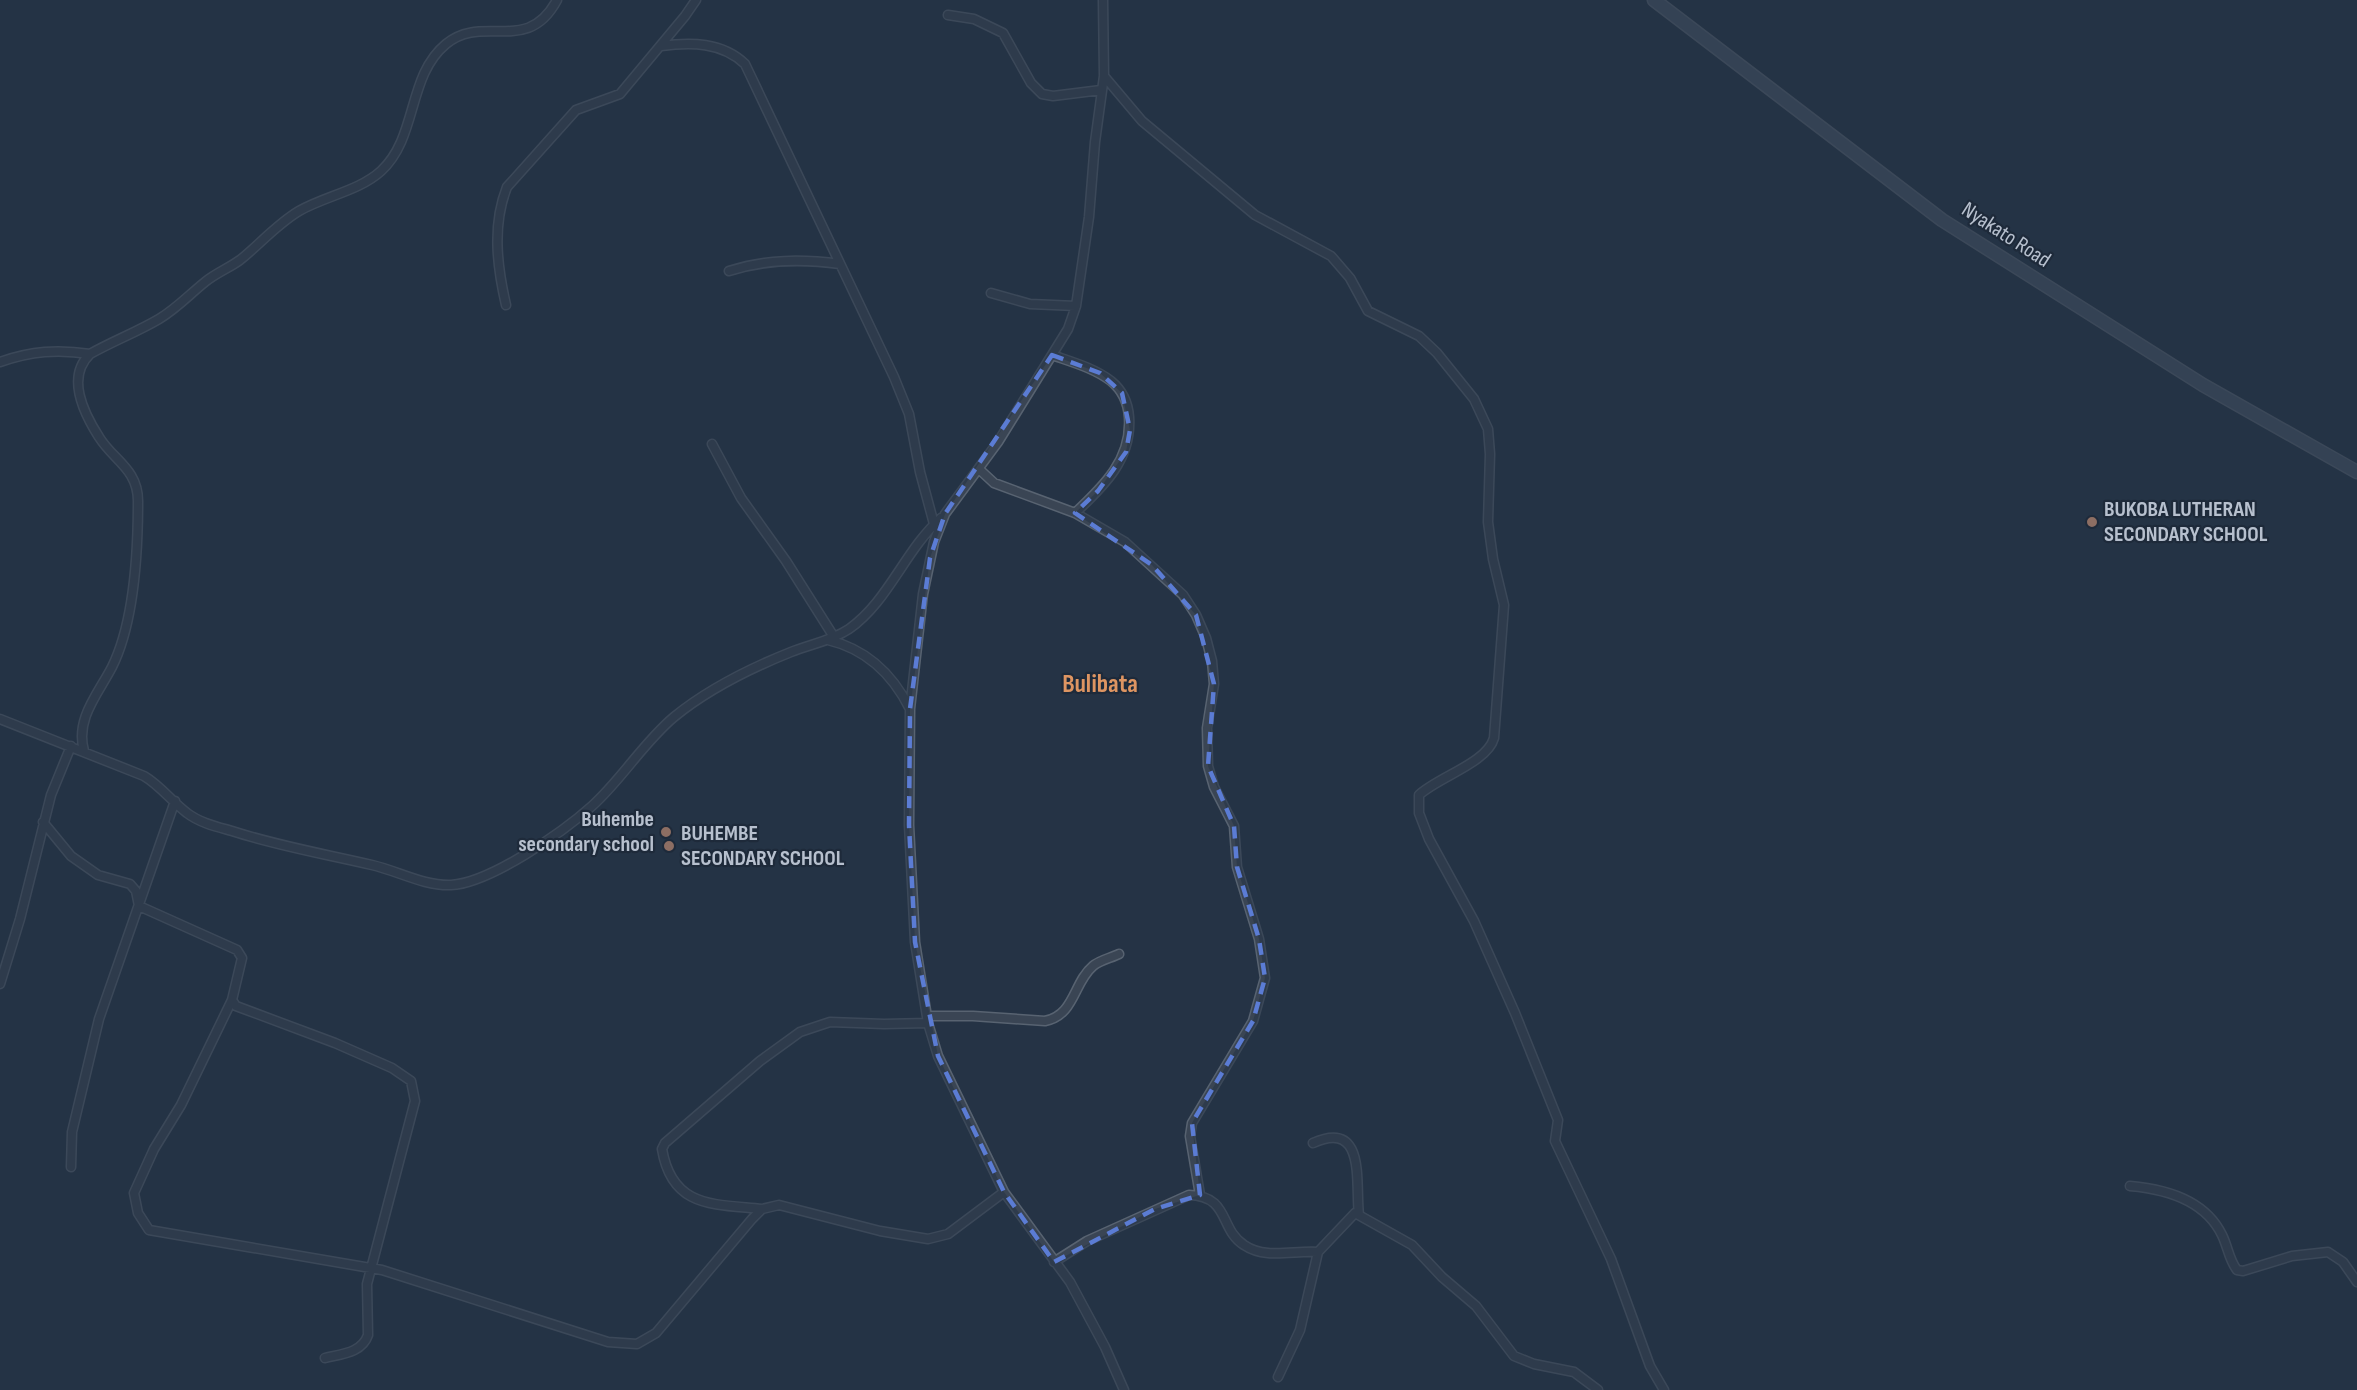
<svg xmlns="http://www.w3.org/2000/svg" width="2357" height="1390" font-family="'Sofia Sans Condensed',sans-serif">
	<rect width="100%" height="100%" fill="#253345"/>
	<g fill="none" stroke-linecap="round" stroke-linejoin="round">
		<!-- street casing -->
		<g stroke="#586371" stroke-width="11">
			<path id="street" d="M 1103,0 L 1104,76 L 1095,142 L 1089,217 L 1076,306 L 1068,329 L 998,442 L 945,514 L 934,542 L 923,594 L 910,709 L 909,825 L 915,942 L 928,1023 L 938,1056 L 1004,1192 L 1070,1282 L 1105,1347 L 1124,1390
				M 948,15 L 974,19 L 1003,33 L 1031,83 L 1042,94 L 1053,96 L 1101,90
				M 661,46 C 691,42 722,42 745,64 L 894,377 L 909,414 L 920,472 L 934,524
				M 1104,76 L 1142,121 L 1255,215 L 1331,256 L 1350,278 L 1368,311 L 1419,336 L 1437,353 L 1474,399 L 1488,429 L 1490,454 L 1488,522 L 1493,559 L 1504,605 L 1494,738 C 1487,763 1438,777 1419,795 L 1419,813 L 1429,839 L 1474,921 L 1515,1013 L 1558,1120 L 1555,1141 L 1611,1259 L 1650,1366 L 1664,1390
				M 729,271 C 766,259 802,259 840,264
				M 991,293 L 1030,304 L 1076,306
				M 506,305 C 497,266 492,225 507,187 L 576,110 L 620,94 L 685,16 L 696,0
				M 1052,355 C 1072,362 1094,368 1111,381 C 1122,390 1128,403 1129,417 C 1132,459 1104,486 1075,513
				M 0,362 C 31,351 58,349 90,354
				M 712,444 L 741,498 L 786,561 L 834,637
				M 980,470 L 994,483 L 1075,513 L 1125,542 L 1183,595 L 1196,615 L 1206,638 L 1212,661 L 1214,684 L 1207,728 L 1208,766 L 1214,787 L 1234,826 L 1237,867 L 1259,939 L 1265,978 L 1253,1021 L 1192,1123 L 1190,1136 L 1200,1195
				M 828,640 C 866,649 893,675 910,709
				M 0,719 L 144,776 C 161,786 172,802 187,813 C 200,823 218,827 232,831 C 278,846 325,854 372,865 C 398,871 424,886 451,885 C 490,883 563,832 592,806 C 622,779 643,743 674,717 C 707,690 751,668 791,652 C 811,644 831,641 849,629 C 888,602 905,550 941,518
				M 84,751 C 75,719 98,694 112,667 C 134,623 138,550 138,501 C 138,469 113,460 99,437 C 83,412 66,377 90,354 C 113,341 137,332 159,319 C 176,309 190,294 205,282 C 216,273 229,268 240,260 C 260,244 277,224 299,211 C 325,196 359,191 381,171 C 418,137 407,76 446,44 C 483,13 527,56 557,0
				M 43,822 L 71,856 L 98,875 L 130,884 L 136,891 L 139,906 L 237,950 L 242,958 L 232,1000 L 236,1006 L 335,1043 L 392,1068 L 411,1081 L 415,1101 L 367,1284 L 368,1335 C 362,1353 341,1354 325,1358
				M 0,984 L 20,919 L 51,795 L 71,746
				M 232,1000 L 181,1105 L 154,1149 L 134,1193 L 138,1213 L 149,1230 L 382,1270 L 608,1342 L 637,1344 L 656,1333 L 752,1219 L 762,1209 L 779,1205 L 880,1231 L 928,1239 L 948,1234 L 1004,1192
				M 927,1016 L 973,1016 L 1045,1021 C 1075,1015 1073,983 1093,966 C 1100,960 1111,958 1119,954
				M 1313,1143 C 1367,1119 1355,1184 1359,1215
				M 71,1167 L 72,1132 L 99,1019 L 175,801
				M 2130,1186 C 2165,1189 2205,1200 2222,1235 C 2228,1247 2229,1260 2237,1270 L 2243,1271 L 2292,1256 L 2328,1252 L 2343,1262 L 2357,1282
				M 762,1209 C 713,1204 672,1208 662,1149 L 665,1143 L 760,1061 L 800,1032 L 830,1022 L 884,1024 L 928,1023
				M 1054,1262 L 1087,1241 L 1189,1195 C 1230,1196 1219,1229 1244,1245 C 1266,1260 1294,1250 1318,1252
				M 1278,1377 L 1300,1330 L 1318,1252 L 1355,1213 L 1412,1245 L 1442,1277 L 1476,1306 L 1514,1356 L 1534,1364 L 1574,1372 L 1598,1390"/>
		</g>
		<!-- secondary casing -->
		<g stroke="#586371" stroke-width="15">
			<path id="secondary" d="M 1654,0 L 1942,220 L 2203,385 L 2357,472"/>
		</g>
		<!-- street -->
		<use href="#street" stroke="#3a4554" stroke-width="8"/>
		<!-- secondary -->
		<use href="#secondary" stroke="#475467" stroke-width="12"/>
	</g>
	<!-- marked area -->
	<path d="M0 0H2357V1390H0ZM 1052,355 L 1100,373 L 1122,393 L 1130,430 L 1126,452 L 1098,491 L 1075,513 L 1152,565 L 1196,615 L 1214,684 L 1208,766 L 1234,826 L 1237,867 L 1259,939 L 1265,978 L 1253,1021 L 1192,1123 L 1200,1195 L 1155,1209 L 1054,1262 L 1004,1192 L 938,1056 L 915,942 L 909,825 L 910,709 L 930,558 L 945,514 Z" fill="#253345" fill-opacity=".55" fill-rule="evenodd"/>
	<path fill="none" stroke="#5b7cd4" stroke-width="4.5" stroke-dasharray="12 8" stroke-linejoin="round" d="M 1052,355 L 1100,373 L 1122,393 L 1130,430 L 1126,452 L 1098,491 L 1075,513 L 1152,565 L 1196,615 L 1214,684 L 1208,766 L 1234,826 L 1237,867 L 1259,939 L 1265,978 L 1253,1021 L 1192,1123 L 1200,1195 L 1155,1209 L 1054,1262 L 1004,1192 L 938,1056 L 915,942 L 909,825 L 910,709 L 930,558 L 945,514 Z"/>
	<!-- markers -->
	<g fill="#8d6e63" stroke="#1e2a3a" stroke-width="2">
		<circle cx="2092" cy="522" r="6"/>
		<circle cx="666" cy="832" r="6"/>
		<circle cx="669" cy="846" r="6"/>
	</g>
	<g text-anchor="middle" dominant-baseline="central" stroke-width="4.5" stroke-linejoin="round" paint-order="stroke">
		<!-- street labels -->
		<g font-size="22" fill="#b7c0ce" stroke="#1e2a3a">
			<text transform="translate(2006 235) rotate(33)">Nyakato Road</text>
		</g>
		<!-- poi labels -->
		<g font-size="22" font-weight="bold" fill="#b7c0ce" stroke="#1e2a3a" text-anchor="start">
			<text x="2104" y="509">BUKOBA LUTHERAN<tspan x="2104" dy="25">SECONDARY SCHOOL</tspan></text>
			<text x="654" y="819" text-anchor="end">Buhembe<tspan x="654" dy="25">secondary school</tspan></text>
			<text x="681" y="833">BUHEMBE<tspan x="681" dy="25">SECONDARY SCHOOL</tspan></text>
		</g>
		<!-- quarter labels -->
		<g font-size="26" font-weight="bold" fill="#de9562" stroke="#1e2a3a">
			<text x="1100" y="684">Bulibata</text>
		</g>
	</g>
</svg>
